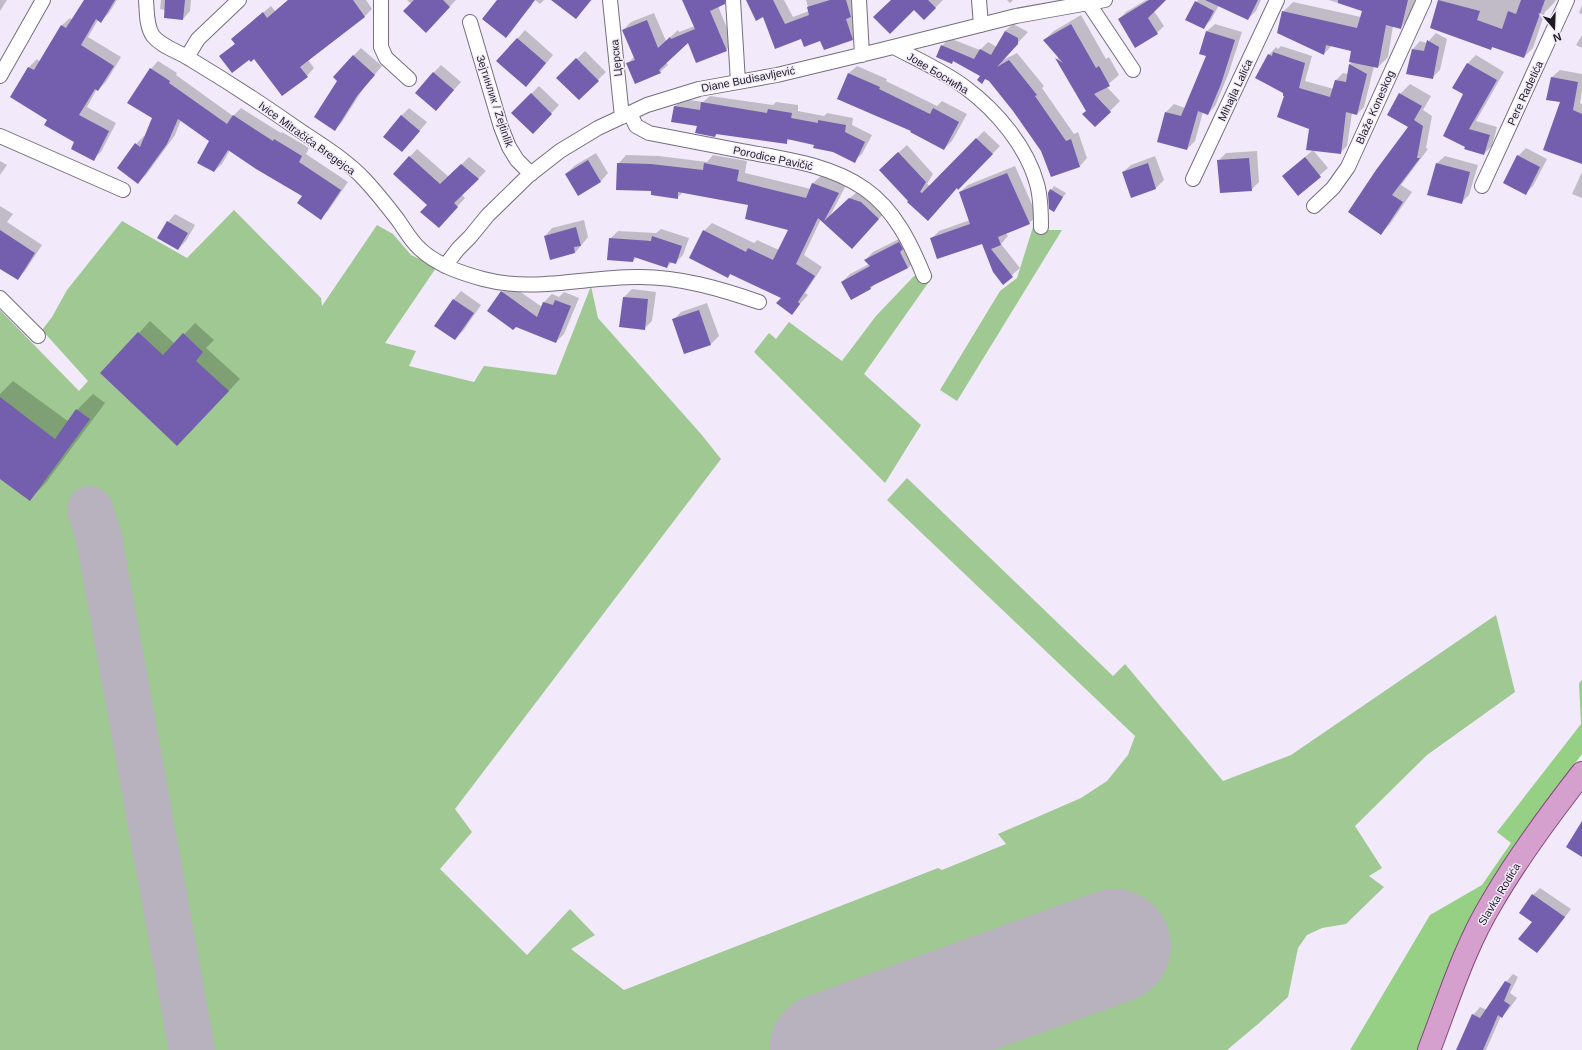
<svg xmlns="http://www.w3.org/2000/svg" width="1582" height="1050" font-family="Helvetica,sans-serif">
	<rect width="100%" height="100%" fill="#f2eafa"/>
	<!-- green -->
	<path fill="#9fc892" d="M 234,210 L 321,298 L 322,306 L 377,225 L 393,234 L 411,255 L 424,261 L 440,262 L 385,343 L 416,351 L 409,366 L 474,382 L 484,366 L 556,375 L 591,286 L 598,318 L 701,434 L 721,459 L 455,809 L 472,832 L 440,869 L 527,955 L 570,909 L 595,935 L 571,949 L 624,990 L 938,868 L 942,870 L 1006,844 L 998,834 L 1081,798 L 1107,781 L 1128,755 L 1135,736 L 887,500 L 907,478 L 1113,676 L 1125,664 L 1223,781 L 1291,755 L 1496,615 L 1515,692 L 1427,755 L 1355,826 L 1382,868 L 1369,876 L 1384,887 L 1346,924 L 1322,928 L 1307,935 L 1298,948 L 1288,997 L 1258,1024 L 1227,1050 L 0,1050 L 0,310 L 79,391 L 88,381 L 42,330 L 52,317 L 67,290 L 122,221 L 187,258 Z
		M 1033,227 L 1044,230 L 1062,230 L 957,401 L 940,390 L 1000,291 L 1017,278 Z
		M 928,274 L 933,276 L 864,374 L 921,425 L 885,483 L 754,352 L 769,333 L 776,339 L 789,322 L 842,361 L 876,316 L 914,276 Z"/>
	<!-- forest -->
	<path fill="#96d084" d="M 1582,680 L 1582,754 L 1516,843 L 1480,901 L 1434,1005 L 1417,1050 L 1350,1050 L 1430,915 L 1482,885 L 1511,843 L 1497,832 L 1581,724 L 1579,683 Z"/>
	<!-- shadow -->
	<path fill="#0003" d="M 0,0 L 7,0 L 0,11 Z
		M 85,0 L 117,0 L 109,13 L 101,21 L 98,20 L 88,37 L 121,57 L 106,82 L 98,90 L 97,89 L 87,107 L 116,123 L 101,152 L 93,159 L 76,141 L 48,120 L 11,97 L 29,67 L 37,59 L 40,62 L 62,25 L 70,18 L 73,20 Z
		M 161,0 L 191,0 L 190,11 L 183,19 L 165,10 L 160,9 Z
		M 288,0 L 366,0 L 372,9 L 365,16 L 308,60 L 314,68 L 307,76 L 254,57 L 249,58 L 220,56 L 236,43 L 240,32 L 271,6 L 275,11 Z
		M 407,0 L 456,0 L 433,24 Z
		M 498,0 L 525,0 L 532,5 L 506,36 Z
		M 535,0 L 544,0 L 540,4 Z
		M 553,0 L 592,0 L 576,18 Z
		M 683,0 L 724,0 L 718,6 L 733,43 L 726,50 L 688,41 L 666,62 L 668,65 L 660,72 L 627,64 L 634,57 L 623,30 L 631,22 L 654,13 L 666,41 L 678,30 L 679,32 L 695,26 Z
		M 747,0 L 784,0 L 793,17 L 809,11 L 806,0 L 856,0 L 860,32 L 852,39 L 821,40 L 801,38 L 763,16 Z
		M 892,0 L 943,0 L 924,19 L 914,9 Z
		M 1007,0 L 1013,0 L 1010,3 Z
		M 1146,0 L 1165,0 L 1154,11 L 1164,26 L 1157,33 L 1119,19 L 1126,12 Z
		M 1198,0 L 1261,0 L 1256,11 L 1248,19 L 1219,5 L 1211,20 L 1203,28 L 1187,19 Z
		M 1329,0 L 1415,0 L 1410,18 L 1400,28 L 1393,26 L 1388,57 L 1378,67 L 1374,66 L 1364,107 L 1357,114 L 1352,113 L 1347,146 L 1340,153 L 1310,128 L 1285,96 L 1269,55 L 1276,47 L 1278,49 L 1281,46 L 1312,56 L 1305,81 L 1334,89 L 1336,80 L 1343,73 L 1348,74 L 1350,64 L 1352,62 L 1352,51 L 1332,45 L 1324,54 L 1283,12 L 1293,2 L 1370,19 L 1371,14 Z
		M 1439,0 L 1556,0 L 1554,3 L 1545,12 L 1533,48 L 1524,57 L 1493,46 L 1491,49 L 1432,27 Z
		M 1582,5 L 1582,14 L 1579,13 Z
		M 1081,15 L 1106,59 L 1109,57 L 1119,75 L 1106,86 L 1120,101 L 1095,126 L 1057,59 L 1059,57 L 1044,40 L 1054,31 Z
		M 1013,24 L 1028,32 L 1001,61 L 1017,53 L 1044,86 L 1042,88 L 1074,134 L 1078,132 L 1087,158 L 1080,166 L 1051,176 L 1042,151 L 1014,110 L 990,81 L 954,60 L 952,62 L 942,46 L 949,38 L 980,50 L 988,42 L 997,47 L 1005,31 Z
		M 1215,24 L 1242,32 L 1228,75 L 1215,106 L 1208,114 L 1203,112 L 1195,141 L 1187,149 L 1166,112 L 1174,104 L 1185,108 L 1208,56 L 1207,31 Z
		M 525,30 L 553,55 L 534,78 L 498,61 Z
		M 1436,33 L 1447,39 L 1440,70 L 1432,78 L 1413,49 L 1420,41 L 1427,43 Z
		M 1582,35 L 1582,48 L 1576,45 Z
		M 361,48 L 382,66 L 365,86 L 342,122 L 335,129 L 338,81 L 353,56 Z
		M 585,51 L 606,72 L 579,99 L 558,78 Z
		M 1476,55 L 1504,72 L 1476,121 L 1497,127 L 1492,146 L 1484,154 L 1466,146 L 1464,93 L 1454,87 L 1468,63 Z
		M 158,61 L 177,73 L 176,75 L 233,116 L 241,108 L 281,133 L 282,132 L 309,148 L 306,154 L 348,182 L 328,211 L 320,218 L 303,195 L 230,150 L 222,164 L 214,171 L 210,141 L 181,120 L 175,135 L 146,175 L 138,182 L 136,144 L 144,136 L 145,138 L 153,118 L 151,69 Z
		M 441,65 L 461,82 L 436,110 L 433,73 Z
		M 857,66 L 887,79 L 886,81 L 937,106 L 942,101 L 967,114 L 952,141 L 944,149 L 849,73 Z
		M 1560,70 L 1582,74 L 1582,91 L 1580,103 L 1582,104 L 1582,127 L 1561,102 L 1548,99 L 1552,77 Z
		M 1410,84 L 1431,96 L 1423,110 L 1432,116 L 1426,148 L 1428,149 L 1401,185 L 1412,192 L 1390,224 L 1381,233 L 1410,127 L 1400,94 Z
		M 539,86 L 559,105 L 533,133 L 512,113 Z
		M 710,96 L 773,105 L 776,102 L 798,105 L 798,111 L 824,116 L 827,113 L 853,118 L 852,125 L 872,135 L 862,154 L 854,161 L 815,144 L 790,139 L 786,143 L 718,133 L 715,136 L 698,125 L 673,121 L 675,106 L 683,99 L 703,102 Z
		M 409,108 L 427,122 L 410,143 L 401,116 Z
		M 984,131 L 1000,146 L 959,188 L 958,187 L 909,202 L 888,162 L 907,145 L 933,174 L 927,184 L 930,186 Z
		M 1526,148 L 1547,159 L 1533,186 L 1525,194 L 1518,156 Z
		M 417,149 L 449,177 L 469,157 L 486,171 L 462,195 L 465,198 L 446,219 L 428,205 L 394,174 Z
		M 1313,150 L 1328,168 L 1298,194 L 1283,176 Z
		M 1257,151 L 1259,182 L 1251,190 L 1218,161 L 1226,153 Z
		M 596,153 L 608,173 L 601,181 L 579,194 L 566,174 L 574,166 Z
		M 626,155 L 659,156 L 707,162 L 713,155 L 747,161 L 745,173 L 811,189 L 813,183 L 822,175 L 846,185 L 830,216 L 859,190 L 887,210 L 852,247 L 821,219 L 804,255 L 822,267 L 805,293 L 808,295 L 792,313 L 782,298 L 731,273 L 728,277 L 704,231 L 712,223 L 754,243 L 757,240 L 779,250 L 789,229 L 750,204 L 683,192 L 677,198 L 652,190 L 618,164 Z
		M 1155,156 L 1164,180 L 1156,188 L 1132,197 L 1123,172 L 1131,165 Z
		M 1445,156 L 1478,165 L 1469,195 L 1461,203 L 1437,163 Z
		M 0,161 L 7,165 L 0,175 Z
		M 1015,166 L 1037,216 L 1029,223 L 1006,233 L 1008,236 L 1001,244 L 1020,268 L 1003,283 L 983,243 L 931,239 L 939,231 L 970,220 L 960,192 L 968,185 Z
		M 1582,172 L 1582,198 L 1572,194 Z
		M 1054,186 L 1066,193 L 1054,210 L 1051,190 Z
		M 0,206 L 13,214 L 7,222 L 42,245 L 25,271 L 18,279 L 0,268 Z
		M 175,214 L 195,225 L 186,241 L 178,249 L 168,222 Z
		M 584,220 L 588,237 L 575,253 L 545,236 L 552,228 Z
		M 661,229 L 689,238 L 683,255 L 675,263 L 672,262 L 667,267 L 637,257 L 633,261 L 610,239 L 618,231 L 656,233 Z
		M 907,235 L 916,260 L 908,268 L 875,284 L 870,289 L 842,282 L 850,274 L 869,264 L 865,260 L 873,252 Z
		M 509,284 L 542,307 L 544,302 L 552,294 L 559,297 L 564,292 L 579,298 L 564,334 L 556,342 L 502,292 Z
		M 632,289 L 656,292 L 652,321 L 644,329 L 624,297 Z
		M 461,291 L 481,305 L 463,331 L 455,339 L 435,326 L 454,299 Z
		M 707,303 L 719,336 L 711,344 L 685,353 L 673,320 L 681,312 Z
		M 150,321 L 175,344 L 195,323 L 214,340 L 206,348 L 240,379 L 189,433 L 139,333 Z
		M 13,381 L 69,422 L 77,410 L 93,394 L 105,403 L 45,484 L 30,499 L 0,478 L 0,394 Z
		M 1540,888 L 1571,909 L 1544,945 L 1537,952 L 1533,921 L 1533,895 Z
		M 1513,974 L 1518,977 L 1510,993 L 1517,998 L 1509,1009 L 1502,1016 L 1501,1016 L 1486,1050 L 1459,1050 L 1473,1015 L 1480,1007 L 1487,1010 L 1506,982 Z"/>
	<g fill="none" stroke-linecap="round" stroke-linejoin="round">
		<!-- taxiway -->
		<path stroke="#b8b2be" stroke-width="46" d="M 90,509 L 99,538 L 192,1050"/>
		<!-- runway -->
		<path stroke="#b8b2be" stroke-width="114" d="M 826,1050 L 1114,946"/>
	</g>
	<!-- building -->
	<path fill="#735fad" d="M 84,0 L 115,0 L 101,23 L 96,19 L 81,45 L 114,66 L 98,91 L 95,89 L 79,115 L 109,131 L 94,161 L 71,149 L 74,142 L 44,125 L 47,120 L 10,97 L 28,67 L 34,70 L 61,25 L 66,28 Z
		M 165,0 L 185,0 L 183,20 L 164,18 Z
		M 288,0 L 353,0 L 365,17 L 300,67 L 308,77 L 282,96 L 254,59 L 251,62 L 249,60 L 232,73 L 219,56 L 235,44 L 231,39 L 263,12 L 267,18 Z
		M 414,0 L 443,0 L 450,7 L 426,33 L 403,11 Z
		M 497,0 L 535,0 L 506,38 L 482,19 Z
		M 551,0 L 591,0 L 576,19 Z
		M 682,0 L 725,0 L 725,4 L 710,11 L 727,51 L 696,63 L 688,43 L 659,70 L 661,73 L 635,84 L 626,63 L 635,60 L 622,30 L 647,20 L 658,48 L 670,37 L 671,39 L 695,29 Z
		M 746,0 L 773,0 L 785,24 L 809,15 L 807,7 L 830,0 L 846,0 L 851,17 L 846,19 L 853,40 L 824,50 L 820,41 L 804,47 L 801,39 L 775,49 L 763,17 L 756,21 Z
		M 891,0 L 928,0 L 936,8 L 924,20 L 914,10 L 890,34 L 873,17 Z
		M 1149,0 L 1166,0 L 1148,18 L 1158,34 L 1135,48 L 1118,19 Z
		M 1205,0 L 1258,0 L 1248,20 Z
		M 1338,0 L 1408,0 L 1401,29 L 1386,25 L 1378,68 L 1349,62 L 1351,51 L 1326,45 L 1324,55 L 1277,33 L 1282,11 L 1357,28 L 1362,11 L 1338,3 Z
		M 1438,0 L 1480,11 L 1477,20 L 1502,29 L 1508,11 L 1516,14 L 1521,0 L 1545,0 L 1524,58 L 1492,47 L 1491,50 L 1430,28 Z
		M 1195,1 L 1214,11 L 1204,29 L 1185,20 Z
		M 1071,24 L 1096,68 L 1099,66 L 1110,86 L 1094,94 L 1111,112 L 1095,127 L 1082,114 L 1086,111 L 1055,58 L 1063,63 L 1043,40 Z
		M 1005,31 L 1018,38 L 1018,44 L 997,67 L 1009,60 L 1037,95 L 1035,96 L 1066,141 L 1071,139 L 1080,167 L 1051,177 L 1041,151 L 1013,111 L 989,81 L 985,79 L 982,84 L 977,80 L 980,76 L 953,61 L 952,64 L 936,57 L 941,45 L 974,59 L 980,49 L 991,55 Z
		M 1206,31 L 1235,40 L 1221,84 L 1208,115 L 1198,111 L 1187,150 L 1157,142 L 1165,112 L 1181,116 L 1206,56 L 1199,54 Z
		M 517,38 L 546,63 L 526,87 L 496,61 Z
		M 1427,40 L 1439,47 L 1433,79 L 1406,74 L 1412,49 L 1424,51 Z
		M 1273,52 L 1305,63 L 1299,88 L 1330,97 L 1335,80 L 1346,82 L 1349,64 L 1367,74 L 1357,115 L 1346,112 L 1341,154 L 1306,150 L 1309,129 L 1277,117 L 1284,96 L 1283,96 L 1283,93 L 1255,78 L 1268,54 L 1272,56 Z
		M 353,55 L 375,75 L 357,96 L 335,131 L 314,117 L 337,81 L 333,77 Z
		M 576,58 L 599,81 L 579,100 L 556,78 Z
		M 1467,63 L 1497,80 L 1469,129 L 1490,135 L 1484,155 L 1464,149 L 1465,147 L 1443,136 L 1463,94 L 1452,88 Z
		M 150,68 L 170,81 L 169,83 L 227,124 L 233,115 L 273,141 L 274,139 L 302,156 L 299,162 L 341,190 L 321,220 L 297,203 L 302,196 L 256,169 L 228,150 L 214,172 L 197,163 L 209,141 L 178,119 L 167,144 L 138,184 L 117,168 L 135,143 L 140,147 L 152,118 L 127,103 Z
		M 433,72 L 454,90 L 436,111 L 415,93 Z
		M 848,73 L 880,87 L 879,89 L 930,114 L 933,108 L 959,122 L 944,150 L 910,132 L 911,131 L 837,99 Z
		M 1551,77 L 1578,82 L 1573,110 L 1582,114 L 1582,164 L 1543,150 L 1560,102 L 1546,100 Z
		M 531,93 L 552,114 L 533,134 L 511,113 Z
		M 1399,93 L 1422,106 L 1414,120 L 1423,126 L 1417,158 L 1420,158 L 1392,195 L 1403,202 L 1381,235 L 1348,212 L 1376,170 L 1408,127 L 1387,115 Z
		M 701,102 L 767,113 L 768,109 L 792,113 L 791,118 L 818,123 L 818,120 L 846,125 L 845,132 L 865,142 L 855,163 L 833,152 L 813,148 L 814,145 L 787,139 L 787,144 L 716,134 L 715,137 L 695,133 L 697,126 L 671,122 L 674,106 L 700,110 Z
		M 401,115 L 420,131 L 402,152 L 383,137 Z
		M 976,138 L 993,154 L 958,190 L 957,188 L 928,221 L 907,202 L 908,201 L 879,170 L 898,152 L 926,182 L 920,192 L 922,193 Z
		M 1517,155 L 1540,167 L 1526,195 L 1503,183 Z
		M 409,156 L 440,184 L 461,164 L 479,179 L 454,203 L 458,207 L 439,228 L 420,212 L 427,205 L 393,174 Z
		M 1305,157 L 1321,177 L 1298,196 L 1282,176 Z
		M 1249,158 L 1252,191 L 1220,193 L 1217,160 Z
		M 588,160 L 601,182 L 578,196 L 565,174 Z
		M 617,163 L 651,164 L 703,170 L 704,163 L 739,170 L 737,181 L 806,198 L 812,183 L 839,193 L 824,221 L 849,198 L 861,202 L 879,219 L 852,249 L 818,218 L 796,264 L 815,276 L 798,302 L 800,304 L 792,315 L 776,303 L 781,298 L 730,274 L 728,278 L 689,258 L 703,230 L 746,252 L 748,248 L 773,260 L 788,230 L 745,219 L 748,205 L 678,192 L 678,199 L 651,195 L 651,191 L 616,190 Z
		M 1148,163 L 1156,189 L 1131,198 L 1122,172 Z
		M 1436,163 L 1470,172 L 1462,204 L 1427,195 Z
		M 1007,173 L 1030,224 L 998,237 L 1001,245 L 991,249 L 1013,277 L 1003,285 L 993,272 L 982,244 L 937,259 L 930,238 L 970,224 L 959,192 Z
		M 1050,189 L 1063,197 L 1054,212 L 1049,209 L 1048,193 Z
		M 167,221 L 188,233 L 178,250 L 157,238 Z
		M 576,227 L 581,246 L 574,247 L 575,253 L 550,260 L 544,236 Z
		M 0,230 L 35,253 L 18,280 L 0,269 Z
		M 652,236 L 682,246 L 676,264 L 669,262 L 667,268 L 634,257 L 633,262 L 607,260 L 609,238 L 651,241 Z
		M 899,242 L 903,249 L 900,252 L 908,268 L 870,287 L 871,289 L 851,300 L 841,282 L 870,266 L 864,260 Z
		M 501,291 L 537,317 L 543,302 L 553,305 L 555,300 L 571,306 L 556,343 L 516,327 L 513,330 L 487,311 Z
		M 623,297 L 648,299 L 645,330 L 619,327 Z
		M 453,299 L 474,313 L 455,340 L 434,326 Z
		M 699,310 L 711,345 L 684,354 L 672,319 Z
		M 138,332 L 163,355 L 183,333 L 203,352 L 196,361 L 229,391 L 177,446 L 100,373 Z
		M 0,397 L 55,439 L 76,409 L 90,419 L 30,501 L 0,479 Z
		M 1582,821 L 1582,857 L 1566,847 Z
		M 1532,894 L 1565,917 L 1537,953 L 1518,939 L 1532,922 L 1519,913 Z
		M 1505,981 L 1511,984 L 1504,1001 L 1510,1005 L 1502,1018 L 1498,1015 L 1483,1050 L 1456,1050 L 1472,1014 L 1480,1018 Z"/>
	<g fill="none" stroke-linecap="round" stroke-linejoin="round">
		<!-- street casing -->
		<g stroke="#756e7c" stroke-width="16">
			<path id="street" d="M 146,0 C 147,11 146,26 153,36 C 162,47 178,51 190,59 C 225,80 259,102 292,125 C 316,142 345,158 365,180 C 377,193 388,207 398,220 C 405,230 411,241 420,249 C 437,265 461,273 483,279 C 535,293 588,276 640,277 C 681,277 721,289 759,302
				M 381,0 L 381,47 L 386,58 L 409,79
				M 610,0 L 622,117
				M 733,0 L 738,82
				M 859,0 L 862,55
				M 979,0 L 981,25
				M 1089,4 L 1133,70
				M 470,22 L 501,127 L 509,147 L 517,160 L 531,174
				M 894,47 C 918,60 944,71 966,88 C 997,111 1027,147 1037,184 C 1041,198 1041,213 1041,227
				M 187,57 L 198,39 L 239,0
				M 0,76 L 43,0
				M 630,113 L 636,126 L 649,133 C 680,139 711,145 742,151 C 784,159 829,164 865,189 C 895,210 911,244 924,276
				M 0,136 L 123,190
				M 1193,179 L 1277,0
				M 1482,186 L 1567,0
				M 1314,206 L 1333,188 L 1348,167 L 1424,0
				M 445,266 L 458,249 L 470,237 L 488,215 L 528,176 L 560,151 L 598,128 L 647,105 L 699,89 L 777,75 L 881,50 L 1016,16 L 1105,0
				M 0,298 L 38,336"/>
		</g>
		<!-- primary casing -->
		<g stroke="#84497c" stroke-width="24">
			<path id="primary" d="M 1429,1050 C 1448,1001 1464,948 1492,902 C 1518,857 1550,814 1582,773"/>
		</g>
		<!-- street -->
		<use href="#street" stroke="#fff" stroke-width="14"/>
		<!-- primary -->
		<use href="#primary" stroke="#d6a0ce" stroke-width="22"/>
	</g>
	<g text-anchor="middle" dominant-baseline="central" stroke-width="3" stroke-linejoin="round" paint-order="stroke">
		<!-- street labels -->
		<g font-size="11" fill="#1f1c21" stroke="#f2eafa">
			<text transform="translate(616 58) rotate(-96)">Церска</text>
			<text transform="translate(938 73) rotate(31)">Јове Боснића</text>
			<text transform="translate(748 79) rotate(-11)">Diane Budisavljević</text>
			<text transform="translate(1235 90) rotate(-65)">Mihajla Lalića</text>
			<text transform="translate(1525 93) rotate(-65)">Pere Radetića</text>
			<text transform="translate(495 101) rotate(72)">Зејтинлик / Zejtinlik</text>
			<text transform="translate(1375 107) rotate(-66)">Blaže Koneskog</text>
			<text transform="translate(307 138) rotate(36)">Ivice Mitračića Bregejca</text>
			<text transform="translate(773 158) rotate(12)">Porodice Pavičić</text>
			<text transform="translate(1499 894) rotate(-59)">Slavka Rodića</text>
		</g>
	</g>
	<!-- north arrow -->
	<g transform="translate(1554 28) rotate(161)" stroke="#f2eafa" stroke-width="3" paint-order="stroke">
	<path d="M0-3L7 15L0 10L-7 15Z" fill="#1f1c21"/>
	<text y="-6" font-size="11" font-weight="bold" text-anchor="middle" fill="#1f1c21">N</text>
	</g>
</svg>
